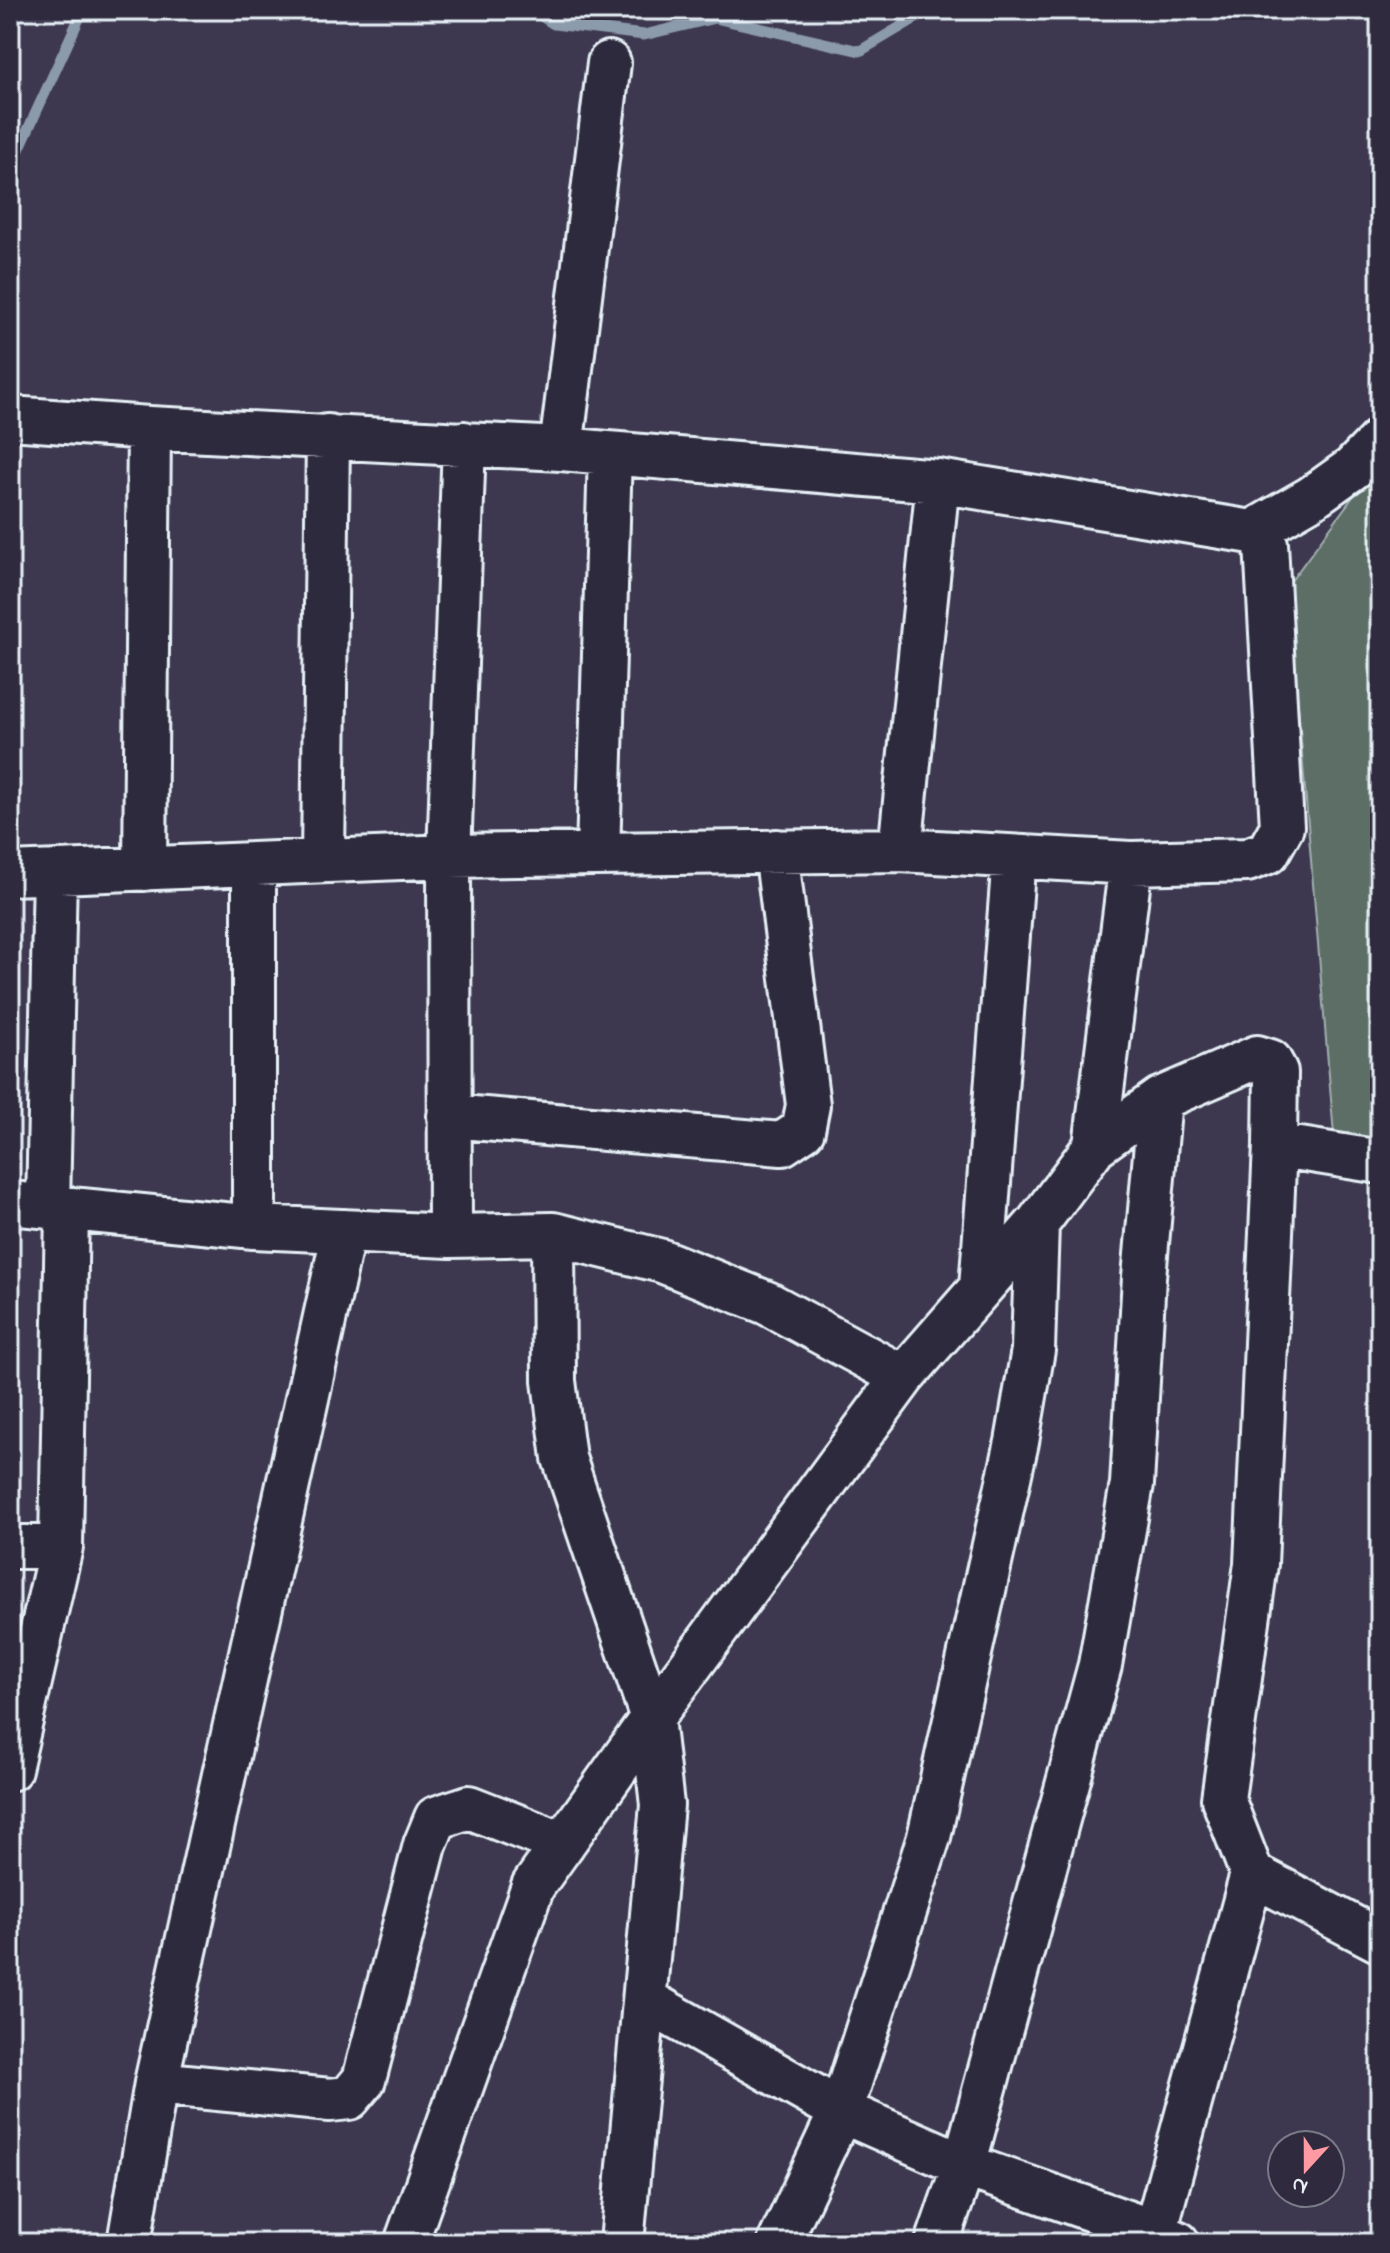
<svg xmlns="http://www.w3.org/2000/svg" width="1390" height="2253" font-family="'Indie Flower',sans-serif">
	<rect width="100%" height="100%" fill="#3d384f"/>
	<filter id="ink" filterUnits="userSpaceOnUse"><feTurbulence type="fractalNoise" baseFrequency=".0125" numOctaves="2"/><feDisplacementMap in="SourceGraphic" scale="16" xChannelSelector="R" yChannelSelector="G"/><feConvolveMatrix kernelMatrix="1 2 1 2 8 2 1 2 1" color-interpolation-filters="sRGB"/></filter>
	<g filter="url(#ink)">
		<!-- green -->
		<path fill="#5c6e66" stroke="#a2b0af" stroke-width="2" d="M 1380,460 L 1380,1139 L 1334,1135 L 1288,585 Z"/>
		<g fill="none" stroke-linecap="round" stroke-linejoin="round">
			<!-- stream -->
			<path stroke="#8c9bac" stroke-width="11" d="M 532,10 L 554,24 L 644,35 L 715,18 L 860,51 L 929,10
				M 10,169 L 83,10"/>
			<!-- street casing -->
			<g stroke="#e8f1f8" stroke-width="48">
				<path id="street" d="M 10,418 L 149,428 L 561,449 L 938,481 L 1252,532 L 1262,536 L 1266,544 L 1282,827 L 1268,852 L 1247,860 L 1131,863 L 900,850 L 449,856 L 10,874
					M 561,449 L 609,63
					M 1252,532 L 1311,498 L 1353,468 L 1380,440
					M 900,850 L 938,481
					M 598,853 L 610,454
					M 323,861 L 328,436
					M 145,869 L 149,428
					M 449,1116 L 782,1144 L 803,1130 L 808,1105 L 776,851
					M 1275,1145 L 1380,1162
					M 1095,1146 L 1131,863
					M 10,1203 L 254,1227 L 450,1236 L 553,1234 L 662,1261 L 767,1303 L 903,1377
					M 48,1207 L 55,872
					M 254,1227 L 254,864
					M 553,1234 L 554,1381 L 564,1458 L 652,1718 L 662,1805 L 622,2243
					M 450,1236 L 449,856 L 464,443
					M 981,1287 L 1014,857
					M 10,1547 L 61,1547
					M 10,1769 L 61,1547 L 67,1209
					M 1252,1874 L 1380,1941
					M 645,2000 L 841,2111 L 964,2165 L 1155,2232 L 1178,2243
					M 156,2083 L 330,2100 L 349,2098 L 364,2080 L 425,1845 L 436,1818 L 469,1807 L 563,1844
					M 129,2243 L 156,2083 L 344,1231
					M 406,2243 L 533,1886 L 652,1718 L 903,1377 L 1037,1224 L 1095,1146 L 1160,1099 L 1257,1057 L 1270,1061 L 1276,1072 L 1275,1145 L 1256,1564 L 1223,1799 L 1252,1874 L 1155,2232
					M 779,2243 L 841,2111 L 929,1837 L 1017,1442 L 1033,1350 L 1037,1224
					M 937,2243 L 964,2165 L 1100,1665 L 1132,1484 L 1144,1277 L 1160,1099"/>
			</g>
			<!-- street -->
			<use href="#street" stroke="#2f2a3d" stroke-width="42"/>
		</g>
	</g>
	<!-- margin -->
	<rect width="1390" height="2253" fill="none" stroke="#2f2a3d" stroke-width="40"/>
	<rect x="20" y="20" width="1350" height="2213" fill="none" stroke="#e8f1f8" stroke-width="3" filter="url(#ink)"/>
	<!-- north arrow -->
	<g transform="translate(1306 2169) rotate(201)"><circle r="38" fill="#2f2a3d" stroke="#797a88" stroke-width="2"/>
	<path d="M0-6L14 30L0 20L-14 30Z" fill="#ff9aa2"/>
	<text y="-12" font-size="22" font-weight="bold" text-anchor="middle" fill="#e8f1f8">N</text>
	</g>
</svg>
